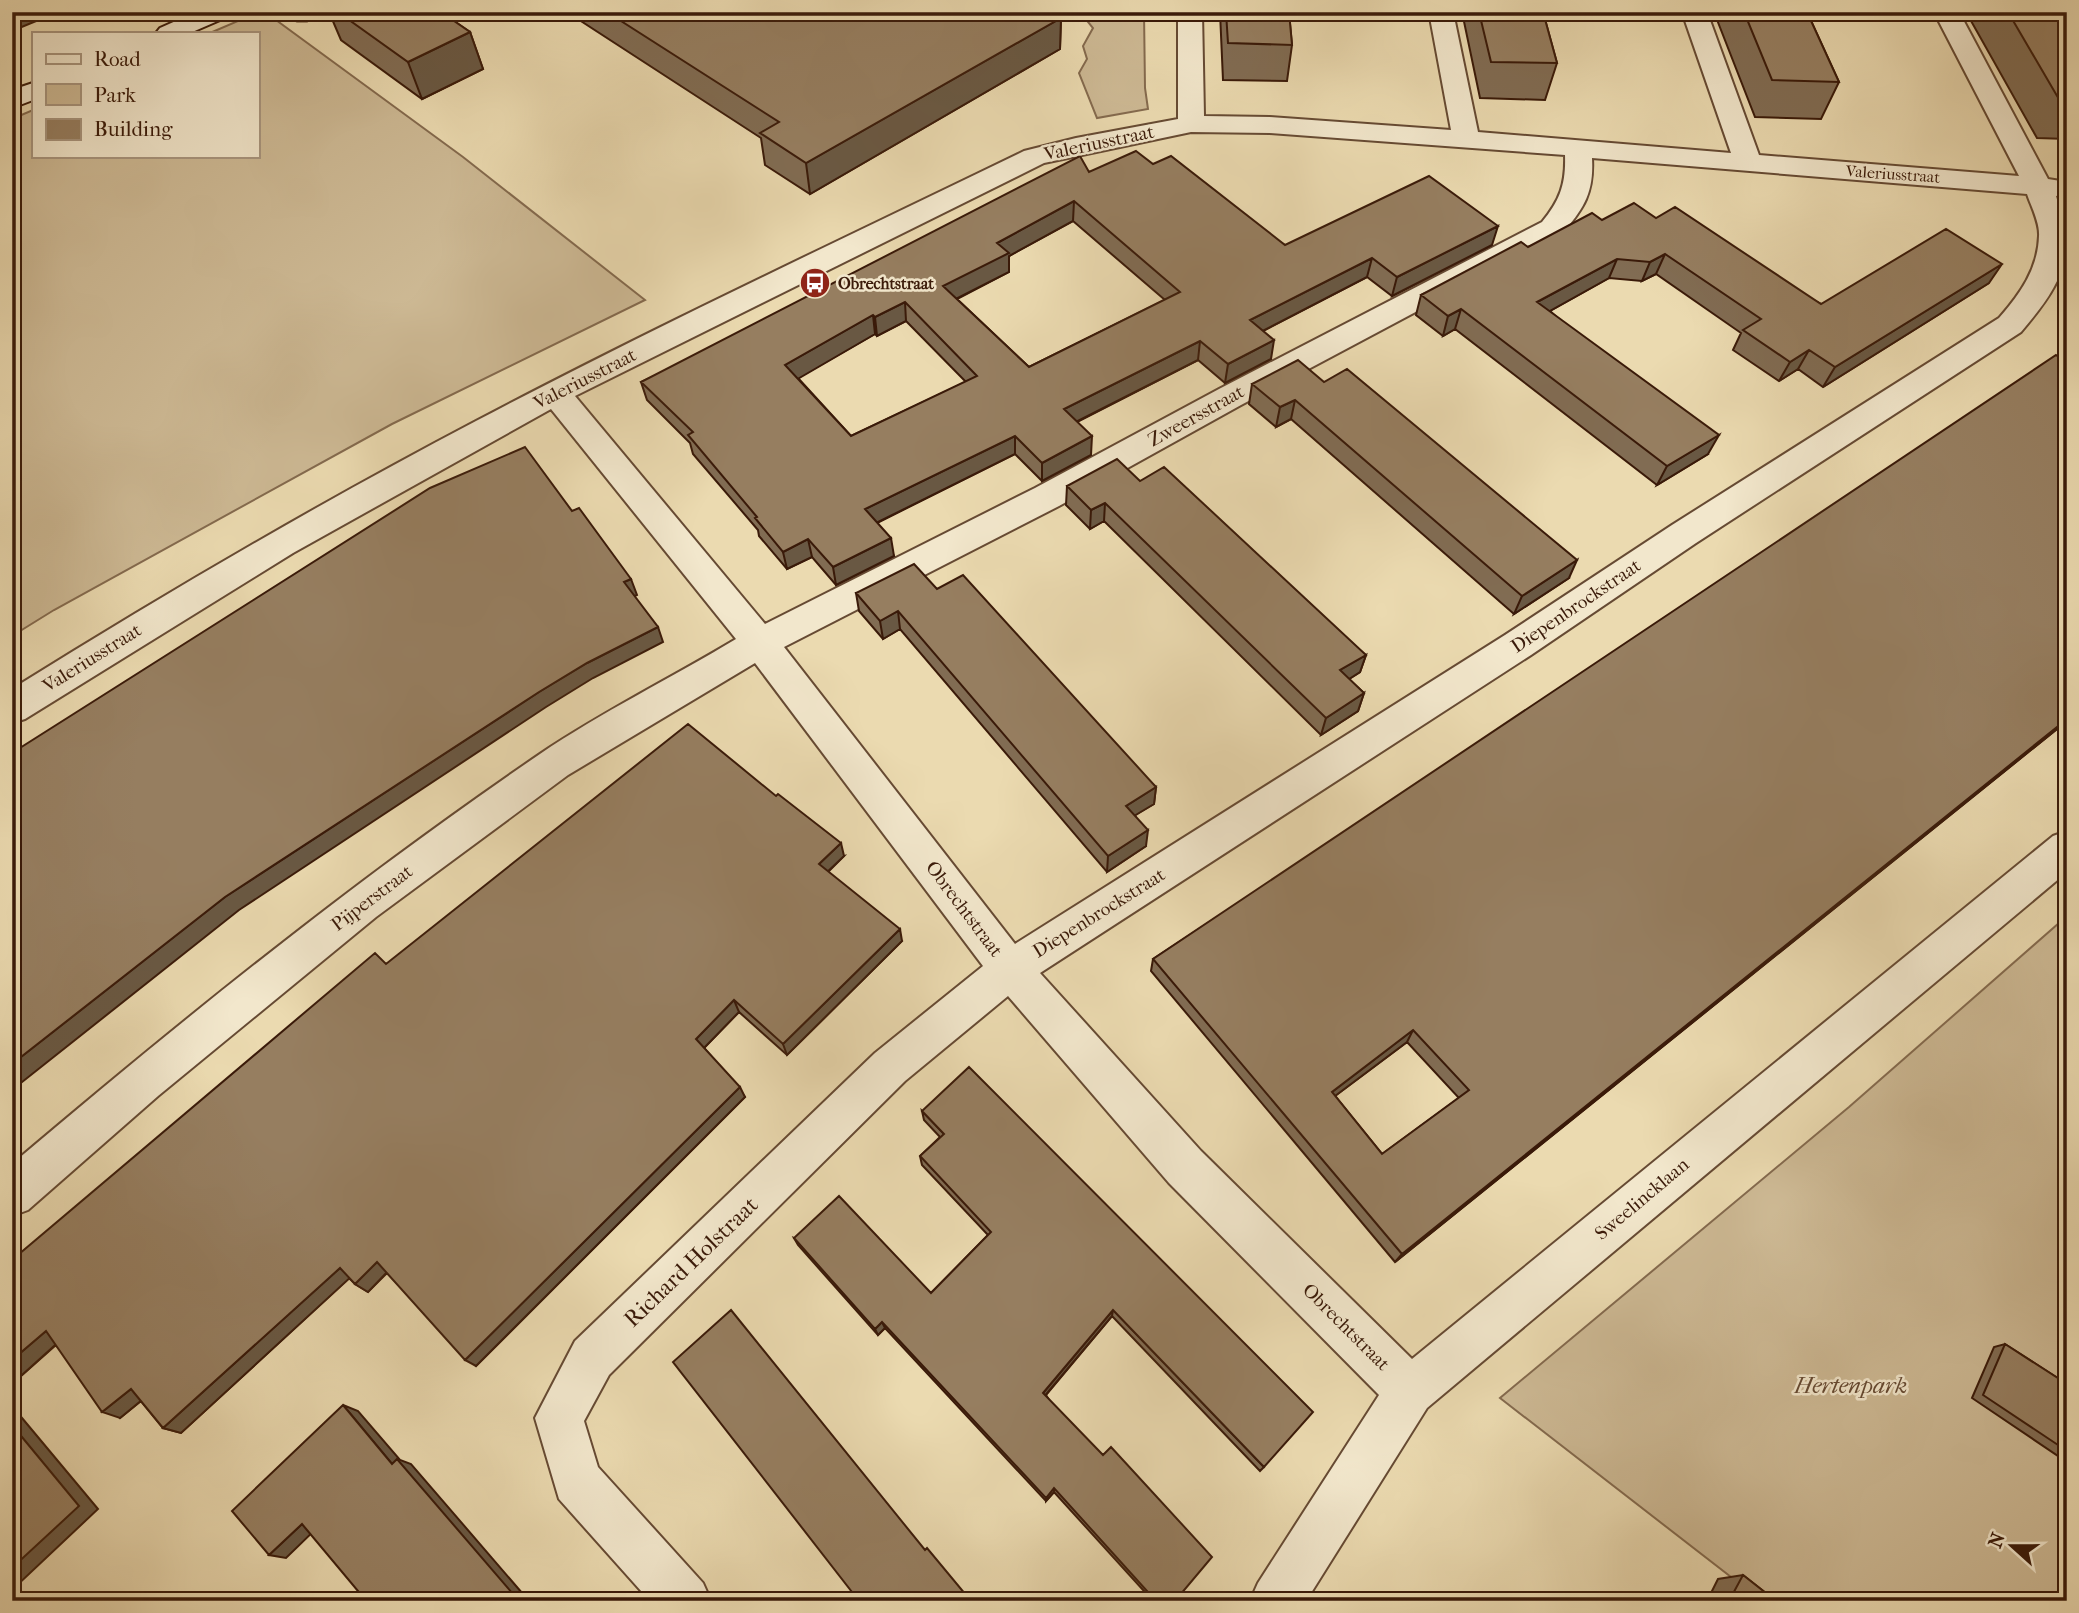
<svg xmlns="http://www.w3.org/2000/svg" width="2079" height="1613" font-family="'IM FELL French Canon',serif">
	<rect width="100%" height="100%" fill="#ebdab0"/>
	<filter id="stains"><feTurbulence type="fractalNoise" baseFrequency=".00286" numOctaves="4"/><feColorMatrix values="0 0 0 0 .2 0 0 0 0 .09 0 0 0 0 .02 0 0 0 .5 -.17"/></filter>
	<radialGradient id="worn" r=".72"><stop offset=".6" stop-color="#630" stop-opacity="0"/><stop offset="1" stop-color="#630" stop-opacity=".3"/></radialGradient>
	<!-- green -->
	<path fill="#cdb994" stroke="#846a4e" stroke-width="2" d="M 259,12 L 265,12 L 463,157 L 645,300 L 392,424 L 54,610 L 12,636 L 12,119 L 33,110 L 33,156 L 257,156 L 257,33 L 210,33 Z
		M 1080,12 L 1144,12 L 1145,88 L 1148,109 L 1097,118 L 1079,73 L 1087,59 L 1083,46 L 1093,28 Z
		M 2067,916 L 2067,1601 L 1762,1601 L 1500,1398 L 1849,1107 Z"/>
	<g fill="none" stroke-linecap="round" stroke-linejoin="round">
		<!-- lane casing -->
		<g stroke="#664a33" stroke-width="3">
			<path id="lane" d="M 303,12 L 322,12 L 307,21 L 297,21 L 297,15 Z"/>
		</g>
		<!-- street casing -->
		<g stroke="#664a33" stroke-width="4">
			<path id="street" d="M 1178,12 L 1202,12 L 1204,116 L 1270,117 L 1451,130 L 1429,12 L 1453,12 L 1478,132 L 1731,153 L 1682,12 L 1707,12 L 1759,155 L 2019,176 L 1934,12 L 1959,12 L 2048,179 L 2067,182 L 2067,194 L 2056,196 C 2059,207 2064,218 2066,228 C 2074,268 2044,305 2021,332 L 1696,543 L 1531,655 L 1040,973 L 1201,1151 L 1412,1359 L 2053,836 L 2067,831 L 2067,872 L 1427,1408 L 1306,1601 L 1250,1601 L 1258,1583 L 1379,1395 L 1169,1183 L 1008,996 L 905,1081 L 609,1375 L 584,1421 L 598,1467 L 703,1583 L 711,1601 L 650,1601 L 559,1499 L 535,1418 L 575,1341 L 875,1053 L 983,966 L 755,663 L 568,775 L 376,917 L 158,1096 L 28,1210 L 12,1216 L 12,1164 C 182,1020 355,880 540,754 C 600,713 673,677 736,639 L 551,409 L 293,553 L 25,719 L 12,723 L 12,689 C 164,594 318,504 476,421 C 656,326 841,240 1024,151 L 1076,138 L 1178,119 ZM 1191,132 L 1270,133 L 1565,155 C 1566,184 1560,200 1542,222 L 1219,389 L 1035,488 L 765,624 L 575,396 L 1044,163 ZM 1592,158 L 2027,194 C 2031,206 2040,223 2039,236 C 2038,269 2020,294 1999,318 L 1672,525 L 1505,635 L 1015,944 L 784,647 L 1059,506 L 1241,405 L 1562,234 C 1584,208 1594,193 1592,158 Z"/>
		</g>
		<!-- secondary casing -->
		<g stroke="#3a1a09" stroke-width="4">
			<path id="secondary" d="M 196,12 L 230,12 L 227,17 L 190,33 L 156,33 L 160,28 Z
				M 33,83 L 33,100 L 12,108 L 12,90 Z"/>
		</g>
		<!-- lane -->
		<use href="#lane" fill="#f2e7cc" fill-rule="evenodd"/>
		<!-- street -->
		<use href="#street" fill="#f2e7cc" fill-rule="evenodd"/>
		<!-- secondary -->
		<use href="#secondary" fill="#f2e7cc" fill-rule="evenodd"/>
	</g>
	<!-- wall -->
	<path fill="#816c53" stroke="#3a1a09" stroke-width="2" fill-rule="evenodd" d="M 329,12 L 441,12 L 470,32 L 483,69 L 422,99 L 341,40 Z
		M 567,12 L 1050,12 L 1061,18 L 1060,49 L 810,194 L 765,165 L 761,138 Z
		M 1220,12 L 1289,12 L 1292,45 L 1287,81 L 1223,80 Z
		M 1462,12 L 1543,12 L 1557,63 L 1545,100 L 1480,98 Z
		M 1714,12 L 1807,12 L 1839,82 L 1821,119 L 1755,117 Z
		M 1966,12 L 2067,12 L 2067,139 L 2037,138 Z
		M 1153,164 L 1285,245 L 1492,245 L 1392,296 L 1367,277 L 1263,331 L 1271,359 L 1225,383 L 1198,360 L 1077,422 L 1091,455 L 1042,481 L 1015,454 L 877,523 L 894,556 L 836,585 L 812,557 L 787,569 L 759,536 L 758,530 L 693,454 L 690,443 L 647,400 L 641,382 L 1089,172 ZM 1073,221 L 1165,300 L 1029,367 L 957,299 L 1009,272 L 1009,256 ZM 906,321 L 966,382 L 851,436 L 798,378 L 875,334 L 877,336 Z
		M 1656,218 L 1821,304 L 1989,283 L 1823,387 L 1798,369 L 1779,381 L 1733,350 L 1741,333 L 1656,274 L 1642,281 L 1609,278 L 1550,311 L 1708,454 L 1657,485 L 1455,329 L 1443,336 L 1416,315 L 1421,295 L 1528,247 L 1602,220 Z
		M 2065,361 L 2067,721 L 1395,1262 L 1151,971 L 1153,959 ZM 1407,1042 L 1459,1098 L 1382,1154 L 1335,1096 Z
		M 1324,382 L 1569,578 L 1514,614 L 1291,419 L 1276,427 L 1249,404 L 1252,384 Z
		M 1140,481 L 1366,655 L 1360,672 L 1349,679 L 1364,693 L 1358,711 L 1321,735 L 1104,521 L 1090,529 L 1066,505 L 1067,486 Z
		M 937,589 L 1156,787 L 1154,804 L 1135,815 L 1146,846 L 1107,872 L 900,629 L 883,639 L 859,611 L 856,593 Z
		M 844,856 L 828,872 L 902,941 L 787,1055 L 739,1012 L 704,1048 L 745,1097 L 476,1366 L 387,1273 L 368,1292 L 355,1284 L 349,1278 L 181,1433 L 163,1428 L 141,1401 L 120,1418 L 56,1345 L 12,1384 L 12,1260 L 386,964 Z
		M 922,1111 L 1264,1467 L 1260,1471 L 1112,1316 L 1046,1395 L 1175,1601 L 1153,1601 L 1054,1492 L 1046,1501 L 885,1328 L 878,1335 L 798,1245 L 794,1238 L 931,1293 L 988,1235 L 922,1165 L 920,1156 L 940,1137 L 924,1120 Z
		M 2005,1344 L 2067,1384 L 2067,1462 L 1972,1398 L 1994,1347 Z
		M 1743,1575 L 1776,1601 L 1707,1601 L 1718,1579 Z"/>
	<!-- shaded-wall -->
	<path fill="#695843" stroke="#3a1a09" stroke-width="2" d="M 12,12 L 58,12 L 12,31 Z
		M 1061,18 L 1060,49 L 810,194 L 806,163 Z
		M 470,32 L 483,69 L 422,99 L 408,62 Z
		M 1074,201 L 1073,221 L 1009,256 L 1009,272 L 944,305 L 943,286 L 997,243 Z
		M 1498,226 L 1492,245 L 1392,296 L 1397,277 Z
		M 1665,254 L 1656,274 L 1642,281 L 1650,262 Z
		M 1372,258 L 1367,277 L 1247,339 L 1250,320 Z
		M 1617,259 L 1609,278 L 1530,322 L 1537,302 Z
		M 2002,264 L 1989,283 L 1823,387 L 1835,367 Z
		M 905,302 L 906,321 L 877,336 L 875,317 Z
		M 1461,309 L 1455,329 L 1443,336 L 1448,316 Z
		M 873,315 L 875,334 L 789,384 L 785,365 Z
		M 1274,340 L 1271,359 L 1225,383 L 1228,364 Z
		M 1200,341 L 1198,360 L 1064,428 L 1064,409 Z
		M 1809,350 L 1798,369 L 1779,381 L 1790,362 Z
		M 1295,400 L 1291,419 L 1276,427 L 1280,407 Z
		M 1719,435 L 1708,454 L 1657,485 L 1667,466 Z
		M 1015,436 L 1015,454 L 868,527 L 865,509 Z
		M 1092,436 L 1091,455 L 1042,481 L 1042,463 Z
		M 1105,503 L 1104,521 L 1090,529 L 1091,510 Z
		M 891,538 L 894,556 L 836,585 L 833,567 Z
		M 808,539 L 812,557 L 787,569 L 783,552 Z
		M 1577,560 L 1569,578 L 1514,614 L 1522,596 Z
		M 631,579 L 637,595 L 631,598 L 624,582 Z
		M 898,611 L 900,629 L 883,639 L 880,621 Z
		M 658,627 L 663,642 L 593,678 L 546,707 L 239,910 L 12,1090 L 12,1064 L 225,897 L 539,692 L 587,663 Z
		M 1366,655 L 1360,672 L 1335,688 L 1340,670 Z
		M 1364,693 L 1358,711 L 1321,735 L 1326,718 Z
		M 2067,719 L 2067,721 L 1395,1262 L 1402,1254 Z
		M 1156,787 L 1154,804 L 1124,822 L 1126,806 Z
		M 1148,830 L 1146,846 L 1107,872 L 1108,856 Z
		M 841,843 L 844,856 L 822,877 L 819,864 Z
		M 900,929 L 902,941 L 787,1055 L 783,1044 Z
		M 734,1000 L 739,1012 L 702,1050 L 696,1039 Z
		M 1413,1030 L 1407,1042 L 1327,1102 L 1332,1092 Z
		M 740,1087 L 745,1097 L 476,1366 L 465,1360 Z
		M 377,1262 L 389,1270 L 368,1292 L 355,1284 Z
		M 340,1268 L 353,1275 L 181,1433 L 163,1428 Z
		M 1113,1310 L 1112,1316 L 1043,1398 L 1043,1393 Z
		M 882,1322 L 885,1328 L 878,1335 L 875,1329 Z
		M 46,1331 L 64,1337 L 12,1384 L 12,1360 Z
		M 131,1389 L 148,1395 L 120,1418 L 102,1412 Z
		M 343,1405 L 358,1411 L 400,1460 L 411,1464 L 529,1601 L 519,1601 L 392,1464 Z
		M 12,1406 L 98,1509 L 12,1590 Z
		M 1054,1488 L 1054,1492 L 1046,1501 L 1046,1498 Z
		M 302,1524 L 318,1527 L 286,1558 L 269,1555 Z
		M 157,1593 L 168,1594 L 174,1601 L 164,1601 Z"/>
	<!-- building -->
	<path fill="#967e60" stroke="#3a1a09" stroke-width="2" fill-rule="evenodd" d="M 338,12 L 441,12 L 470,32 L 408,62 Z
		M 607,12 L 1050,12 L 1061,18 L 806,163 L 760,133 L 779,122 Z
		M 1226,12 L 1289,12 L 1292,45 L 1228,43 Z
		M 1479,12 L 1543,12 L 1557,63 L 1491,62 Z
		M 1744,12 L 1807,12 L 1839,82 L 1772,80 Z
		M 2008,12 L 2067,12 L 2067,101 L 2060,101 Z
		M 1136,151 L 1153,164 L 1171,156 L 1285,245 L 1429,176 L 1498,226 L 1397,277 L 1372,258 L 1250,320 L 1274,340 L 1228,364 L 1200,341 L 1064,409 L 1092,436 L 1042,463 L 1015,436 L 865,509 L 891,538 L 833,567 L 808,539 L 783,552 L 755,518 L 757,517 L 688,435 L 693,432 L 641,382 L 1080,156 L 1089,172 ZM 1074,201 L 1180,292 L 1029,367 L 943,286 L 1009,253 L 997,243 ZM 905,302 L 977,376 L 851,436 L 785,365 L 873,315 L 875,317 Z
		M 1634,203 L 1656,218 L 1675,207 L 1821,304 L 1946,229 L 2002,264 L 1835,367 L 1809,350 L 1790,362 L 1743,330 L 1761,319 L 1665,254 L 1650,262 L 1617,259 L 1537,302 L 1719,435 L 1667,466 L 1461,309 L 1448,316 L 1421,295 L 1521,242 L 1528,247 L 1592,213 L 1602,220 Z
		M 2056,355 L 2065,361 L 2067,359 L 2067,719 L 1402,1254 L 1153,959 ZM 1413,1030 L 1469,1090 L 1382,1154 L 1332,1092 Z
		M 1298,360 L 1324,382 L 1347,369 L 1577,560 L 1522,596 L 1295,400 L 1280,407 L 1252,384 Z
		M 525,447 L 572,511 L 579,508 L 631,579 L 624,582 L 658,627 L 587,663 L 539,692 L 225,897 L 12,1064 L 12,753 L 430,488 Z
		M 1117,459 L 1140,481 L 1164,467 L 1366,655 L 1340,670 L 1364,693 L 1326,718 L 1105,503 L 1091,510 L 1067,486 Z
		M 914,564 L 937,589 L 963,575 L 1156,787 L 1126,806 L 1148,830 L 1108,856 L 898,611 L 880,621 L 856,593 Z
		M 688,724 L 776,796 L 778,794 L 841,843 L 819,864 L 900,929 L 783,1044 L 734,1000 L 696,1039 L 740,1087 L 465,1360 L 377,1262 L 355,1284 L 340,1268 L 163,1428 L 131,1389 L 102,1412 L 46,1331 L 12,1360 L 12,1260 L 375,953 L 386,964 Z
		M 969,1067 L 1313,1412 L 1264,1467 L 1113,1310 L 1043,1393 L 1103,1455 L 1111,1447 L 1212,1557 L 1175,1601 L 1156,1601 L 1054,1488 L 1046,1498 L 882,1322 L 875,1329 L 794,1238 L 839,1196 L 931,1293 L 991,1232 L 920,1156 L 944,1134 L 922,1111 Z
		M 731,1310 L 925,1550 L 927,1548 L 971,1601 L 859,1601 L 673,1362 Z
		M 2005,1344 L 2067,1384 L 2067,1451 L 1983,1395 Z
		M 343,1405 L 392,1464 L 397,1459 L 519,1601 L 349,1601 L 358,1591 L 302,1524 L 269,1555 L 232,1511 Z
		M 12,1425 L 79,1506 L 12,1568 Z
		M 1743,1575 L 1776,1601 L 1729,1601 Z
		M 157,1593 L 164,1601 L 149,1601 Z"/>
	<!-- icons -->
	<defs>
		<g id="bus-disc" transform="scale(1.575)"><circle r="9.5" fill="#8f2418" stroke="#f2e7cc"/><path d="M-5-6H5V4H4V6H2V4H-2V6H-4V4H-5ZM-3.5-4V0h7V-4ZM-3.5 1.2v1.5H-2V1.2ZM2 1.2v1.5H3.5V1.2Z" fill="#fff"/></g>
	</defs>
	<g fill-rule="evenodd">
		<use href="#bus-disc" x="815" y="283"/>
	</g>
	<g text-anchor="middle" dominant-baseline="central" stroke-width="5" stroke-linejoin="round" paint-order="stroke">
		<!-- far-street labels -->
		<g font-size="16" fill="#3a1a09" stroke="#f2e7cc">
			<text transform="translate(1893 174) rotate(4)">Valeriusstraat</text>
		</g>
		<!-- far-poi labels -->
		<g font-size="16" font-weight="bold" fill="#3a1a09" stroke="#f2e7cc" text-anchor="start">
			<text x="838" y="283">Obrechtstraat</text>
		</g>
		<!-- street labels -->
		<g font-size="19" fill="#3a1a09" stroke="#f2e7cc">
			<text transform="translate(1099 143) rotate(-12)">Valeriusstraat</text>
			<text transform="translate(585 379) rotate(-27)">Valeriusstraat</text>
			<text transform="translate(1196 416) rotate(-29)">Zweersstraat</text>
			<text transform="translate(1576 606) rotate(-34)">Diepenbrockstraat</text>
			<text transform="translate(92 658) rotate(-32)">Valeriusstraat</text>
			<text transform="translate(372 898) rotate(-37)">Pijperstraat</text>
			<text transform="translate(964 909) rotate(53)">Obrechtstraat</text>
			<text transform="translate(1099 913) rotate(-32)">Diepenbrockstraat</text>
			<text transform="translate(1642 1199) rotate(-40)">Sweelincklaan</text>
			<text transform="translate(1346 1327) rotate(45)">Obrechtstraat</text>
		</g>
		<!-- near-street labels -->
		<g font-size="23" fill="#3a1a09" stroke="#f2e7cc">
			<text transform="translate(691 1262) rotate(-44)">Richard Holstraat</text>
		</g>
		<!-- near-park labels -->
		<g font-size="23" font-style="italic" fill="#664a33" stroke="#f2e7cc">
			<text x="1851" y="1385">Hertenpark</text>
		</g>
	</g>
	<!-- margin -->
	<rect width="2079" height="1613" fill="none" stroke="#ebdab0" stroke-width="42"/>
	<rect x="14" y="14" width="2051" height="1585" fill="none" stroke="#3a1a09" stroke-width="3.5"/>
	<rect x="21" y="21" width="2037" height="1571" fill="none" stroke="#3a1a09" stroke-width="2"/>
	<!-- legend -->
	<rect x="32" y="32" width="228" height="126" fill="#f2e7cc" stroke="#a8957e" stroke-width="2"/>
	<rect x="46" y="54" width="35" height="10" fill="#f2e7cc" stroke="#a8957e" stroke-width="2"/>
	<text x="94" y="66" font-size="21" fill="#3a1a09">Road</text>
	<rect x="46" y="84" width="35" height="21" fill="#cdb994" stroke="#a8957e" stroke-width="2"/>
	<text x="94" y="102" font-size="21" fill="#3a1a09">Park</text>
	<rect x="46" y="119" width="35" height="21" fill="#967e60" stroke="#a8957e" stroke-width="2"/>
	<text x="94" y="136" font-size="21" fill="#3a1a09">Building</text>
	<!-- north arrow -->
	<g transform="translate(2012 1546) rotate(291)" stroke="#f2e7cc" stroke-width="5" paint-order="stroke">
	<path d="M0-5L12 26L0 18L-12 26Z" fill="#3a1a09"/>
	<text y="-10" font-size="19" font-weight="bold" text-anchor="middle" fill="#3a1a09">N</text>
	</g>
	<rect width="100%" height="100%" filter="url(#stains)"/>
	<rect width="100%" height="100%" fill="url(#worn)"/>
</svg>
